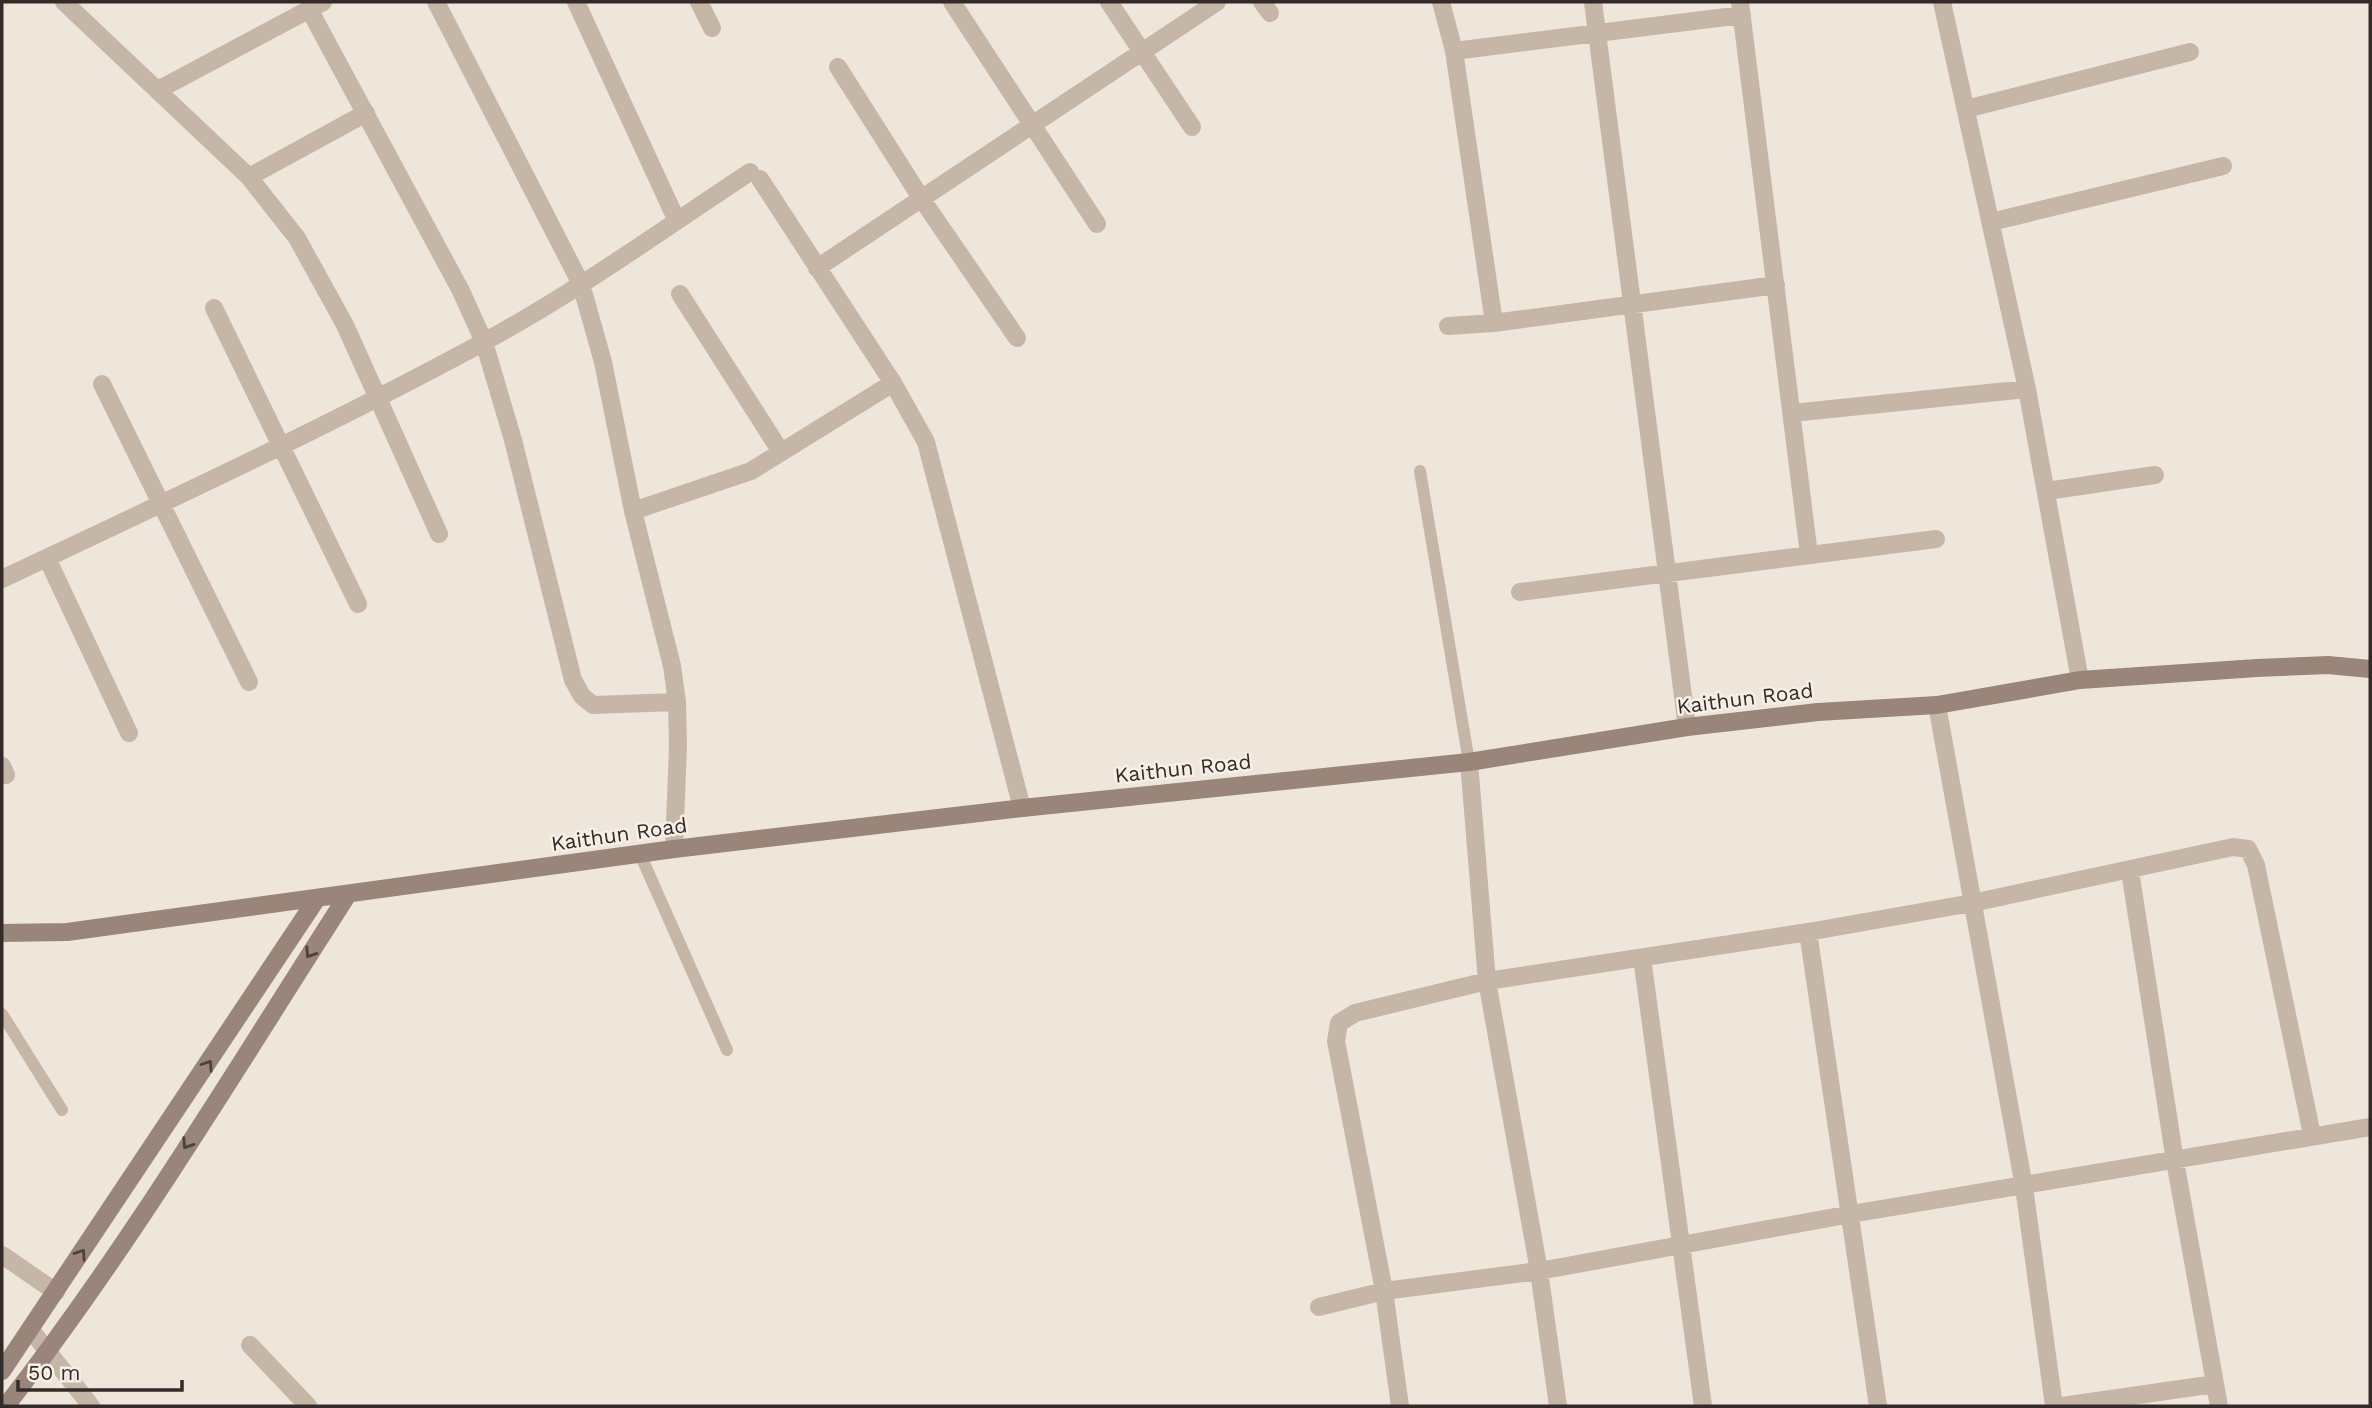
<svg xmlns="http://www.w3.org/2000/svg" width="2372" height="1408" font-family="'Work Sans',sans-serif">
	<rect width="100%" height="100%" fill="#efe6db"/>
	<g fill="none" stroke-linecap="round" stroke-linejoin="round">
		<!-- lane -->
		<path stroke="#c6b6a8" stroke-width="12" d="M 1420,471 L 1469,762
			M 640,854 L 727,1050
			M 2,1014 L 62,1110"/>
		<!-- street -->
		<path stroke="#c6b6a8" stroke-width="18" d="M 64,2 L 249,177 L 297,238 L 345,325 L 439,534
			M 436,2 L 581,284 L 603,362 L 633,511 L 672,666 L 677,702 L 678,746 L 674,849
			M 576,2 L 677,221
			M 699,2 L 712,28
			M 952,2 L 1097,224
			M 1109,2 L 1192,127
			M 1262,2 L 1270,13
			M 1441,2 L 1454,51 L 1494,323
			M 1593,2 L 1687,727
			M 1740,2 L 1809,555
			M 1942,2 L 2027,389 L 2080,680
			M 309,9 L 461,291 L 484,342 L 513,440 L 573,680 L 582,696 L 593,705 L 677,702
			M 1454,51 L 1742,15
			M 838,67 L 921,198 L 1017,338
			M 158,90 L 323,2
			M 1966,109 L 2190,52
			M 249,177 L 366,113
			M 760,179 L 893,383 L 926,442 L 1022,808
			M 1991,222 L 2223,166
			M 817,268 L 1217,2
			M 680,294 L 781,452
			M 214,308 L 358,604
			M 1448,326 L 1494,323 L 1776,285
			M 102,384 L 249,682
			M 1792,413 L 2027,389
			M 2047,491 L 2155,475
			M 633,511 L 751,471 L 893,383
			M 47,558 L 129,733
			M 2,579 C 163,503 325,428 482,343 C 575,293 662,230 750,172
			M 1520,592 L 1936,539
			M 1937,705 L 2024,1187 L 2054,1406
			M 1469,762 L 1487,981 L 1539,1271 L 1558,1406
			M 2,766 L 6,775
			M 2130,871 L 2175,1161 L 2219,1406
			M 1808,932 L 1878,1406
			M 1642,958 L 1703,1406
			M 2,1255 L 56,1292
			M 1319,1307 L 1384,1291 L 1539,1271 L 1851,1214 L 2370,1127
			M 30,1329 L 91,1406
			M 250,1345 L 308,1406
			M 1400,1406 L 1384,1291 L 1336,1041 L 1339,1023 L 1355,1013 L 1487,981 L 1808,932 L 1972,903 L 2233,847 L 2248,849 L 2256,865 L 2312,1135
			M 2062,1406 L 2215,1384"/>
		<!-- secondary -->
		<path stroke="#99857a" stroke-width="18" d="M 2,933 L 67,932 L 674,849 L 1022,808 L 1469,762 L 1687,727 L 1818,712 L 1937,705 L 2080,680 L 2257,668 L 2328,665 L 2370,669
			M 2,1371 L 316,900
			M 6,1406 C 131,1245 237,1067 347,896"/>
	</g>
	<!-- one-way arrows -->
	<defs><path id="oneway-chevron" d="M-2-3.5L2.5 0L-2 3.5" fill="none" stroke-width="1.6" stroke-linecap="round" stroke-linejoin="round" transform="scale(1.75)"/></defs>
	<g stroke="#4d423c">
		<use href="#oneway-chevron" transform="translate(310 953) rotate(123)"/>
		<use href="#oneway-chevron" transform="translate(208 1065) rotate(-56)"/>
		<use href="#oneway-chevron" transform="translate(187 1144) rotate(123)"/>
		<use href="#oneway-chevron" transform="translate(81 1254) rotate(-56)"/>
	</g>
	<g text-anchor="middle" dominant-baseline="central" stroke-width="5" stroke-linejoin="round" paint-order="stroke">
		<!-- street labels -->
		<g font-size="21" fill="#342b28" stroke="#f7f0e7">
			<text transform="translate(1745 698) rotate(-7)">Kaithun Road</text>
			<text transform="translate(1183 768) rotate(-6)">Kaithun Road</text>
			<text transform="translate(619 834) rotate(-8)">Kaithun Road</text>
		</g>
	</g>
	<!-- border -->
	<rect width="2372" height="1408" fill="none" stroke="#342b28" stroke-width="7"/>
	<!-- scale -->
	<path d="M18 1380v10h164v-10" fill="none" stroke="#342b28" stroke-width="3.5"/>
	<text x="28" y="1380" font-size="21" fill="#342b28" stroke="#f7f0e7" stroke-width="5" paint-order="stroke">50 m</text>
</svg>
